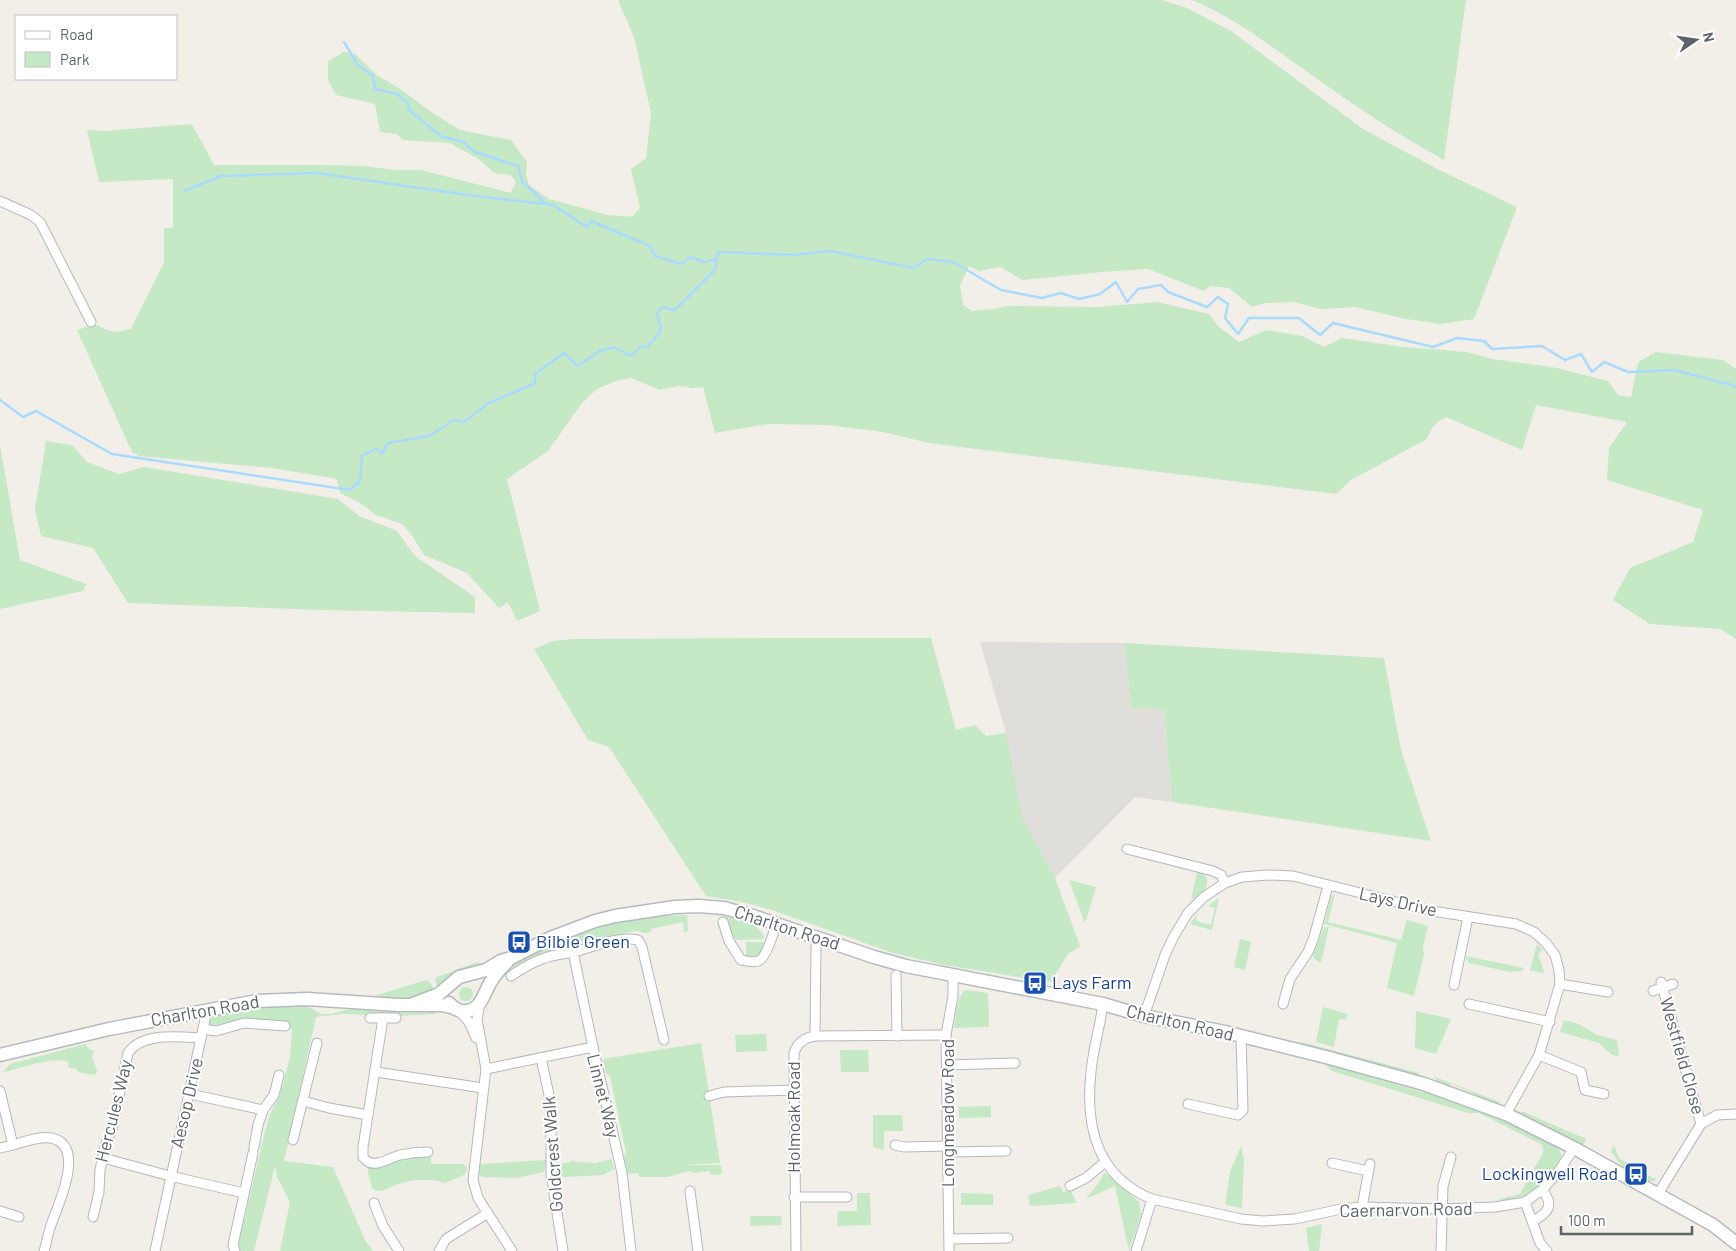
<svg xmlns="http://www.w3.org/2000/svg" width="1736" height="1251" font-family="Barlow,sans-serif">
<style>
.industrial{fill:#e0deda}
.green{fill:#c5e8c5}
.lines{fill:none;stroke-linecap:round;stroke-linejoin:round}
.stream{stroke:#aadaff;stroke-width:2.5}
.street-casing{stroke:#b5b8bc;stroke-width:11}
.secondary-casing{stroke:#b6babf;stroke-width:15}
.street{stroke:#fff;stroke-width:9}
.secondary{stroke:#fff;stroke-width:12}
.labels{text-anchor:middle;stroke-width:4;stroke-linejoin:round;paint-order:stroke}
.street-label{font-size:18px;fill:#5f6368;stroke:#fff}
.transit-label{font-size:18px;fill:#164399;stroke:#fff;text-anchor:start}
</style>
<rect width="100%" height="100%" fill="#f1efe8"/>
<path class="industrial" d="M980,642L1124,643L1131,708L1164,709L1172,802L1135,797L1055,878L1022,816L1004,726Z"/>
<g class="green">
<path d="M618,0H1162L1187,8L1231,31L1363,129L1441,171L1517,207L1474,319L1441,324L1406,319L1355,307L1321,309L1294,302L1265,303L1252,307L1229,288L1210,286L1204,291L1148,269L1102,272L1023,280L1000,267L979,271L969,266L960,286L963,305L972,311L994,309L1007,306L1098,307L1157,302L1209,314L1219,327L1239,342L1266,330L1302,336L1324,347L1342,338L1403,347L1467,352L1493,359L1557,368L1608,381L1618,395L1631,397L1638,362L1656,352L1723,360L1736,369V639L1720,629L1650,624L1613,600L1630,568L1693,542L1703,510L1607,480L1609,448L1627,422L1536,405L1522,450L1446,417C1435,422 1431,428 1427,439L1351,480L1336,494L929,443L883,432L827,425L769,424L715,433L703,387L692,388L678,386L660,390L631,378L615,381L597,389L582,403L548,451L507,479L540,611L517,621L508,602L499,608L467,573L424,555L411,534L402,524L376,515L360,503L340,493L337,479L272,468L139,456L132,452L77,330L92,325H98L106,330L117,332L131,329L164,263V228H173V179L99,182L87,130L105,131L192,124L214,165H322L362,166L396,170H421L511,193L516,182L511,175L494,173L480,160L450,143L403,140L397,134L380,132L375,104L336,95L328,80V61L344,52L355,54L378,76L399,88L431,112L460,130L511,140L527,162L526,175L529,185L549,199L608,215L632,217L640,208L631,169L646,158L651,113L634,37Z"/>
<path d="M1192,0H1466L1444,160C1397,134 1353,105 1309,73C1270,46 1237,19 1192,0Z"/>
<path d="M46,441L72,445L87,462L119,474L144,467L338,499L359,516L397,531L415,556L475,597V613L322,610L128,603L93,548L41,536L35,510Z"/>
<path d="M0,445L20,560L86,584L83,591L0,609Z"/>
<path d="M771,638H931L956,730L975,725L986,736L1006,733L1022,816L1055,878L1080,946L1068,954L1051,982L945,965L893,953L772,910L742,902L706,896L609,747L588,740L534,649L553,641L573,639Z"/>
<path d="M1124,643L1384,658L1401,750L1431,841L1172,802L1164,709L1131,708Z"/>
<path d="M1197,872C1207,873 1210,882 1205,890C1202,894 1195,897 1191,900Z"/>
<path d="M1069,880L1096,887L1085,923Z"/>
<path d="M1335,894L1328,922L1401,940L1407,920L1428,926L1423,947L1424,954L1414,996L1387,988L1397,943L1324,924L1331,897Z"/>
<path d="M1219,898L1212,930L1190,924L1197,915L1196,921L1211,925L1215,908L1208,906Z"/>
<path d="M654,915L656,917L687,915L688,931L684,932L683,922L651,929V932C645,934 642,932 636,931C632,931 628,932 625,933C592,938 530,952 506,975V973C528,951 567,934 597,925C615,920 636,919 654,915Z"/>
<path d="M725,917C740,921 761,922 764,939L736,940L730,932L729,922Z"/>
<path d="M1324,927H1329L1321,963L1314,959L1313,955Z"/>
<path d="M1240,939L1251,942L1245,970L1234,967Z"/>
<path d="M746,942H766L762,953L756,959L746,957Z"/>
<path d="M1537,944L1543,950L1538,954L1545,974L1530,970Z"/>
<path d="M1465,956L1524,968L1523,971L1510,972L1469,963Z"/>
<path d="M477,962L480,963L482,968L439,991L435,980L437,977Z"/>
<path d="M426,980L430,982L436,993L418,1000L370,999L371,997Z"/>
<circle cx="466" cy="994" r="7"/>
<path d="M966,990L988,993L989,1027L954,1028C956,1017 956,995 966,990Z"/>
<path d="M272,1006L309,1007L321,1014H331L354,1008H387L402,1013L436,1012L435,1014L399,1016L343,1014L316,1017L284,1161L333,1167L365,1240L373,1251H280L290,1202L277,1177L275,1166L254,1251H237L265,1131L271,1112L280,1095L290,1057L292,1031L286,1023L244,1019L209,1026C207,1021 208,1018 214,1015Z"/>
<path d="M1323,1007L1348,1014L1346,1020L1339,1019L1334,1047L1316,1042Z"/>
<path d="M1416,1011L1451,1019L1436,1054L1415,1048Z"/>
<path d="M1564,1020L1579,1024L1597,1035L1617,1040L1619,1057L1611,1054L1599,1043L1560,1032Z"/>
<path d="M766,1034L767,1051L736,1052L735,1035Z"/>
<path d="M1301,1042L1419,1073L1417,1076L1300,1046Z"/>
<path d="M701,1043L720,1163L682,1165H721L722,1174L711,1175L710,1171L694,1173L689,1171L668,1177H639V1173L628,1174L624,1156L626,1153L610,1076L606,1073L603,1059Z"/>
<path d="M85,1044L89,1049L94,1051L92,1057L97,1071L95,1075L78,1072L76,1069L68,1067V1061C47,1057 23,1068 3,1072L10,1064Z"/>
<path d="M840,1050H868L869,1072H841Z"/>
<path d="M1325,1064L1422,1092L1425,1090L1483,1109L1555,1143L1562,1155C1555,1170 1539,1190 1523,1196C1516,1199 1507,1200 1499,1202V1199L1520,1194L1543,1153V1148L1541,1144L1479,1113H1468L1332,1071Z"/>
<path d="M1435,1077L1500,1102V1104C1492,1104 1477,1099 1473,1093L1451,1084L1448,1087L1437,1084Z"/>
<path d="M991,1106V1117L959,1118V1107Z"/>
<path d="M1522,1111L1586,1139L1584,1144L1580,1145L1526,1117L1521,1113Z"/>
<path d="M873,1115H902L903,1131H884V1150L873,1147Z"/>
<path d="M1614,1145L1619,1158L1651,1177L1655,1178L1656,1181H1648L1621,1165L1611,1152Z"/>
<path d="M1241,1146L1244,1160L1242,1208L1225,1205L1230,1171Z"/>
<path d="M419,1157L431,1158V1164H464V1166H467L466,1174L445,1183C430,1178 413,1179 398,1184C392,1186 385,1191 379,1191C375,1191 375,1190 372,1188L367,1167L375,1168L400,1159Z"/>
<path d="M612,1159L614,1169L603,1175L566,1177H563L556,1170V1163H569L570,1161L595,1163Z"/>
<path d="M546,1160L544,1172L516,1178L482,1177L479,1174L480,1164Z"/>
<path d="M1104,1173L1110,1176L1139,1202L1141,1214L1129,1251L1115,1186L1086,1199L1100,1181Z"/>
<path d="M1060,1186L1063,1192L1070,1191L1073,1195L1076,1203L1030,1206L1028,1195Z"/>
<path d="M857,1193H870L871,1225L837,1226L838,1211H857Z"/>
<path d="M961,1193L993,1194V1205H961Z"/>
<path d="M750,1216H781L782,1225L750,1226Z"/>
<path d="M1322,1224L1319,1251H1309L1306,1228Z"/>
</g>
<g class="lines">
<g class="stream">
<path d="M344,42L357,64L373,76L375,89L397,94L408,103L409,110L442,137L462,141L475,152L518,166L522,181L545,203"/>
<path d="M184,191L221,176L316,173L475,196L553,205L587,227L591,221L650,246L655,256L681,264L691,257L704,262L717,259"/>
<path d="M0,400L23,417L36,411L112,454L350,490L360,481L362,456L376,449L382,453L388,443L429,436L454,420L464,422L487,404L535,383V374L564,353L578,366L600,351L614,347L631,356L640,347H647L661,331L657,313L662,307L675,310L715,270L718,252L792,255L831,251L913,268L928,259L953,262L1001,290L1042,298L1061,293L1079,299L1100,294L1116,282L1127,302L1138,289L1161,285L1168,292L1207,307L1218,297L1228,304L1225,318L1238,334L1249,318H1299L1320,335L1333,323L1433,347L1457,338L1484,341L1492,349L1542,346L1565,360L1581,354L1592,372L1604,362L1628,372L1674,370L1732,385L1736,388"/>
</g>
<g class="street-casing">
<g id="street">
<path d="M0,201L31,215L40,222L91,322"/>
<path d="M1127,849L1213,871L1221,875L1225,883"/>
<path d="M723,922L729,941L741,960C746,961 753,963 758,961C766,959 774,932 776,924"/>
<path d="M573,952L593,1047"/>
<path d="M896,975L897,1036"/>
<path d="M511,976C521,969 531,963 542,959C552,955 563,954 573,952C591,948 619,935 638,940L642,947L664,1040"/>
<path d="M1661,982L1701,1124"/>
<path d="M1560,984L1608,992"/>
<path d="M1454,985L1468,917"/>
<path d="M1653,991L1673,984"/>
<path d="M480,1004L477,1019L486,1069L473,1180L478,1198L512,1251"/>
<path d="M1103,1004C1100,1027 1093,1049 1091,1072C1085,1126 1097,1177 1152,1199L1241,1219L1263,1221L1295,1219L1341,1209L1362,1207L1441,1209L1495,1207L1525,1202L1542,1190L1559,1171L1574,1148"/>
<path d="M1283,1004L1290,979L1308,952L1314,937L1328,886"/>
<path d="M1469,1004L1550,1022"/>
<path d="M458,1010L469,1022L476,1038"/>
<path d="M1144,1016L1165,955L1174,936L1188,913L1204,897L1225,883L1242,877L1268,875L1293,876L1432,911L1516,924L1534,932L1546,943L1555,955L1559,970L1560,984L1539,1055L1506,1114"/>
<path d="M370,1018H396"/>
<path d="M383,1018L363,1147V1157C373,1171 388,1158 400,1155C409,1153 419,1152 428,1152"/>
<path d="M203,1029L216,1031L244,1023L285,1026"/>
<path d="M815,1036L816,947"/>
<path d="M1539,1055L1581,1072L1585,1090L1604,1094"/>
<path d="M541,1058L551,1104V1174L563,1251"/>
<path d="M947,1065L1015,1063"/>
<path d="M486,1069L593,1047L622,1173L631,1251"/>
<path d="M376,1072L483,1088"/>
<path d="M0,1091L13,1145C24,1142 39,1136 51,1138C87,1145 58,1205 51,1225C48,1233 47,1242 44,1251"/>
<path d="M190,1094L263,1110"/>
<path d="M709,1096L724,1092L794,1090"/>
<path d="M303,1101L329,1108L368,1115"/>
<path d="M1188,1104L1238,1115L1243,1110L1241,1036"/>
<path d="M293,1140L317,1043"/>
<path d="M895,1145L904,1147L948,1146"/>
<path d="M254,1147L258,1125L263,1110L274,1095L279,1075"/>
<path d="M0,1148L13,1145"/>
<path d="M948,1152L1006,1151"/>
<path d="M103,1158L170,1176L244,1193"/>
<path d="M1332,1163L1368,1171"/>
<path d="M1070,1186L1086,1178L1105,1162"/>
<path d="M690,1191L698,1251"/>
<path d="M1658,1194L1701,1124L1717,1115L1736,1114"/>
<path d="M794,1197H847"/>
<path d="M1525,1202L1540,1243L1547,1251"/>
<path d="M374,1203L383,1226L399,1251"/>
<path d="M1362,1207L1370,1164"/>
<path d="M0,1211L19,1217"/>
<path d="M93,1217L99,1192L100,1170L106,1143L112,1129L128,1053C142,1032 179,1037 201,1038"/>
<path d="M1532,1221C1548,1214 1555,1205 1542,1190"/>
<path d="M949,1239L1008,1238"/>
<path d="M155,1251L207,1010"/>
<path d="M235,1251L233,1245L253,1153"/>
<path d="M439,1251L446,1239L488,1213"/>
<path d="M796,1251L794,1053C798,1042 804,1038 815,1036L946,1035"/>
<path d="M949,1251L946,1035L953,996V976"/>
<path d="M1136,1251L1152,1199"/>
<path d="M1441,1251L1443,1186L1451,1157"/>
</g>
</g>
<g class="secondary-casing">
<g id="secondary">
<path d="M449,1003C454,1008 458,1012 466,1011C482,1010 484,991 492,980C496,973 502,967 507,962"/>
<path d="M413,1004L439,994L459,977L486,970L501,961L511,958L550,938L595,921L615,916L675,907L699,906L724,908L750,915L874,957L906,966L1103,1004L1144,1016L1225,1032L1326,1057L1424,1084L1506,1114L1574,1148L1713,1225L1736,1243"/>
<path d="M0,1055L109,1029L257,1001L307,999L398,1005H441L455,1008"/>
</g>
</g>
<use href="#street" class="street"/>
<use href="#secondary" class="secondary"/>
</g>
<defs>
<g id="bus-square" transform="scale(1.25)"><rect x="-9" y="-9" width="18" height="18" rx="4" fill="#1a4fb4" stroke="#fff"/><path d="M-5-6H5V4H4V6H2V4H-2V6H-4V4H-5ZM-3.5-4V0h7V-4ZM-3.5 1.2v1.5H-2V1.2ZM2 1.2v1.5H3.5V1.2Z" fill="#fff"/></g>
</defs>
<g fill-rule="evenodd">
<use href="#bus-square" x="519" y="942"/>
<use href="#bus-square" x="1035" y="983"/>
<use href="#bus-square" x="1636" y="1174"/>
</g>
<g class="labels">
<g class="street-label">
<text transform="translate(1398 902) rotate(13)" y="6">Lays Drive</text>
<text transform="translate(787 928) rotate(18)" y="6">Charlton Road</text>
<text transform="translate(205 1011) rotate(-10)" y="6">Charlton Road</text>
<text transform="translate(1180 1023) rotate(13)" y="6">Charlton Road</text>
<text transform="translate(1682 1056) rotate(74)" y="6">Westfield Close</text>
<text transform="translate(603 1096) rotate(76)" y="6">Linnet Way</text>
<text transform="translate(187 1103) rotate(-77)" y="6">Aesop Drive</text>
<text transform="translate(114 1111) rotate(-76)" y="6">Hercules Way</text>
<text transform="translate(948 1113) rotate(-90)" y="6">Longmeadow Road</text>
<text transform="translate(794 1117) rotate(-90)" y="6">Holmoak Road</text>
<text transform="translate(553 1154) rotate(-94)" y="6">Goldcrest Walk</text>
<text transform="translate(1406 1210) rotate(-1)" y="6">Caernarvon Road</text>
</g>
<g class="transit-label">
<text x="536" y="948">Bilbie Green</text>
<text x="1052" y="989">Lays Farm</text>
<text x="1618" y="1180" text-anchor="end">Lockingwell Road</text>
</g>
</g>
<rect x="15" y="15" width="162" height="65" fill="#ffffff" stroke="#bfc1c3"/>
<rect x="25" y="31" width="25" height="8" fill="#ffffff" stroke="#bfc1c3"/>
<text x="60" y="40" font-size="15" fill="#5f6368">Road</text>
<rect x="25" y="52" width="25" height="15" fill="#c5e8c5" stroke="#bfc1c3"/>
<text x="60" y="65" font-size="15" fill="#5f6368">Park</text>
<g transform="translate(1696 40) rotate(77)" stroke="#ffffff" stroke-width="4" paint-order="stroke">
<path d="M0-4L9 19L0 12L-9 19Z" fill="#5f6368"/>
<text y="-8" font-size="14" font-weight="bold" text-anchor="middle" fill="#5f6368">N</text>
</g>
<path d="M1561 1226v8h131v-8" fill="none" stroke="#5f6368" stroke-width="2.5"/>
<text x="1568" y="1226" font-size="15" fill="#5f6368" stroke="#ffffff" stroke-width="4" paint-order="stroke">100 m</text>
</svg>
